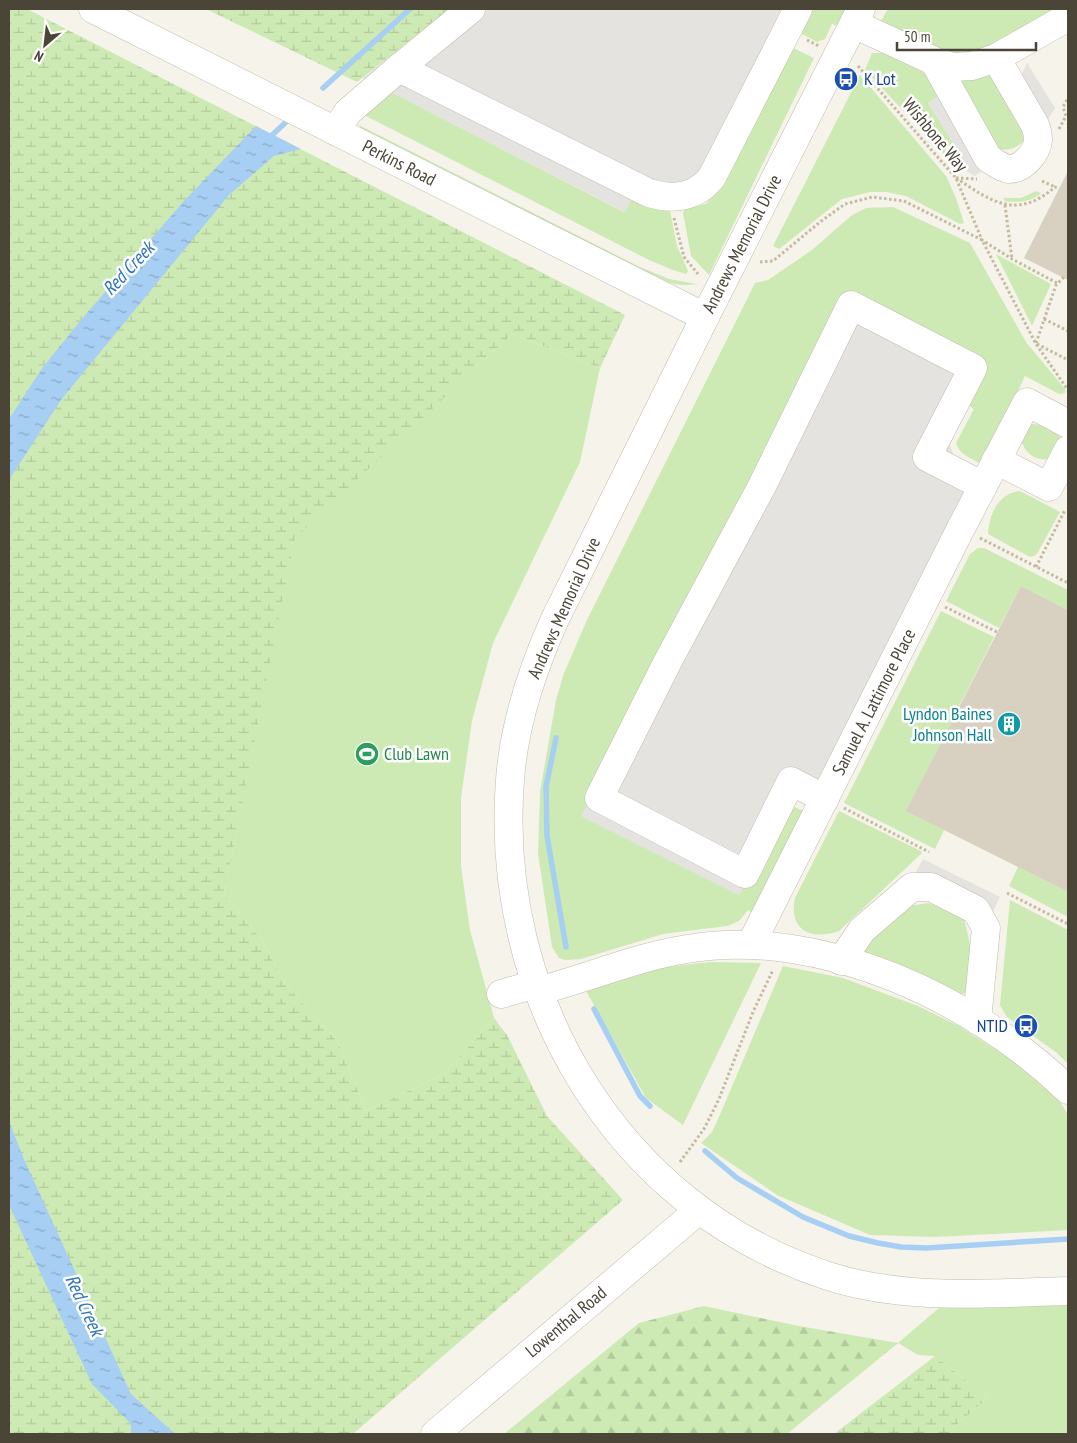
<svg xmlns="http://www.w3.org/2000/svg" width="1077" height="1443" font-family="'PT Sans Narrow',sans-serif">
<style>
.green{fill:#cdeab4}
.forest{fill:url(#forest-firs)}
.wetland{fill:url(#wetland-marsh)}
.parking{fill:#e5e3df}
.water{fill:url(#water-ripples)}
.lines{fill:none;stroke-linecap:round;stroke-linejoin:round}
.stream{stroke:#a7cef3;stroke-width:5.5}
.building{fill:#d8d0c0}
.minor-casing{stroke:#c2bcad;stroke-width:29}
.path{stroke:#c4ba9e;stroke-width:3;stroke-dasharray:2.5 2.5;stroke-linecap:butt}
.minor{stroke:#fff;stroke-width:28}
.labels{text-anchor:middle;stroke-width:5;stroke-linejoin:round;paint-order:stroke}
.transit-label{font-size:18px;fill:#164399;stroke:#fff;text-anchor:start}
.street-label{font-size:18px;fill:#4b4538;stroke:#fff}
.culture-label{font-size:18px;fill:#0d838f;stroke:#fff;text-anchor:end}
.leisure-label{font-size:18px;fill:#27864d;stroke:#fff;text-anchor:start}
.water-label{font-size:19px;font-style:italic;fill:#2d74bb;stroke:#fff}
</style>
<defs>
<pattern id="forest-firs" width="22" height="20" patternUnits="userSpaceOnUse" patternTransform="scale(1.25)"><rect width="22" height="20" fill="#cdeab4"/><path d="M5 1l3.5 6h-7zM16 11l3.5 6h-7z" fill="#b2ca9c"/></pattern>
<pattern id="wetland-marsh" width="20" height="14" patternUnits="userSpaceOnUse" patternTransform="scale(1.25)"><rect width="20" height="14" fill="#cdeab4"/><path d="M1 5h8M5 5V1M11 12h8M15 12V8" fill="none" stroke="#b2ca9c"/></pattern>
<pattern id="water-ripples" width="26" height="14" patternUnits="userSpaceOnUse" patternTransform="scale(1.25)"><rect width="26" height="14" fill="#a7cef3"/><path d="M2 4q2-2 4 0t4 0M15 11q2-2 4 0t4 0" fill="none" stroke="#8aa9c6"/></pattern>
</defs>
<rect width="100%" height="100%" fill="#f6f3eb"/>
<g class="green">
<path d="M813,9H848L839,27L832,24L825,39L817,42L802,34V31Z"/>
<path d="M888,9H1062C1039,22 987,58 962,57C944,56 899,30 881,21Z"/>
<path d="M791,47L814,58L709,275L691,256L683,213L685,207L706,204L727,176Z"/>
<path d="M872,53H883L927,74L940,95L928,103L964,160L955,166L865,70Z"/>
<path d="M994,69L1021,113L1026,139C1017,148 1010,151 998,149L957,74Z"/>
<path d="M860,75L946,176L956,198L964,223L960,224L906,196L886,192H870L842,199L779,249L773,246Z"/>
<path d="M391,92L624,212L633,196L668,209L670,211L677,246L688,271L686,274L673,270L649,260L362,114Z"/>
<path d="M359,125L638,266L669,279L697,284C685,286 675,285 664,281L362,130Z"/>
<path d="M1036,191L1041,193C1032,202 1017,203 1005,201L1003,198H1021Z"/>
<path d="M893,207L970,243L1026,342L1065,389V393L1059,394L1025,376L986,458L980,463C970,458 959,454 956,443L974,409L968,405L983,367L790,805L806,812L754,914L748,910L739,921L727,926L663,934L581,959L565,960L559,958L552,947L538,853L540,792L556,700L564,673L587,620L755,283L768,280L812,250L852,215L866,208Z"/>
<path d="M996,254L1051,284L1032,326Z"/>
<path d="M512,334L600,368L580,462L493,643L472,721L461,798V866L470,930L494,1018L445,1073L366,1111L338,1042L286,985L262,940L224,895L294,538Z"/>
<path d="M1032,424C1048,425 1058,429 1064,445L1057,458C1038,462 1028,458 1020,439L1023,431Z"/>
<path d="M1020,491L1060,512L1037,554L1034,556L1030,557L988,534C989,515 998,493 1020,491Z"/>
<path d="M978,548H984L1068,590V610L1021,586L999,628L946,601L970,554Z"/>
<path d="M941,611L994,637L907,810L944,830L935,849L844,803Z"/>
<path d="M839,811L921,851L922,853L839,931C811,941 788,930 795,898Z"/>
<path d="M1018,867L1068,892V917L1009,886Z"/>
<path d="M1010,900L1068,930V1064L1057,1053L1007,1017L1000,1005Z"/>
<path d="M929,903L964,919C970,943 979,972 964,994H954L871,960L863,952L867,939L909,906Z"/>
<path d="M710,962L761,963L683,1125L646,1098L586,991L665,967Z"/>
<path d="M783,966L843,978L918,1006L959,1026L1013,1061L1059,1100L1068,1115V1230L935,1237L870,1235L777,1195L701,1143L712,1132L719,1117Z"/>
<path d="M1068,1305V1434H952L954,1427L988,1398L935,1356L918,1355L898,1343L939,1308Z"/>
</g>
<path class="forest" d="M704,1306L799,1326L898,1343L787,1434H504L639,1323Z"/>
<g class="wetland">
<path d="M9,9H27L625,315L600,368L512,334L295,538L224,895L262,940L286,985L338,1042L366,1111L445,1073L494,1018L507,1035L547,1116L623,1200L353,1434H9Z"/>
<path d="M206,9H450L357,82Z"/>
<path d="M935,1356L988,1398L954,1427L952,1434H834Z"/>
</g>
<g class="parking">
<path d="M450,9H788L702,177L633,196L625,212L363,78Z"/>
<path d="M1027,63L1055,108L1047,121L1021,77Z"/>
<path d="M940,95L984,169L975,176L966,171L968,168L928,103Z"/>
<path d="M848,291L976,355L950,445L954,456L980,471L806,806L798,800H795L739,895L581,816Z"/>
<path d="M923,859L1000,897L993,911L916,872Z"/>
</g>
<g class="water">
<path d="M256,126L301,149L274,156L229,195L61,400L9,480V419L43,367L86,314L184,201Z"/>
<path d="M9,1121L23,1157L131,1394L175,1434H131V1424L92,1384L9,1205Z"/>
</g>
<g class="lines">
<g class="stream">
<path d="M323,88L410,9"/>
<path d="M268,139L286,122"/>
<path d="M556,738L546,787L547,836L566,947"/>
<path d="M594,1009L640,1096L650,1106"/>
<path d="M705,1151L737,1178L803,1217L849,1236L878,1243L901,1247L927,1248L1068,1239"/>
</g>
</g>
<g class="building">
<path d="M1068,171V280L1024,258Z"/>
<path d="M1021,586L1068,610V892L906,811Z"/>
</g>
<g class="lines">
<g class="minor-casing">
<g id="minor">
<path d="M93,9L705,317"/>
<path d="M861,9L705,317L555,619C532,670 514,724 510,780C493,997 618,1208 828,1276C905,1301 989,1293 1068,1291"/>
<path d="M854,24L934,61L953,67L972,66L996,58L1068,17"/>
<path d="M934,61L988,158C994,162 1001,168 1009,169C1023,169 1037,153 1038,140C1038,135 1037,130 1035,125L996,58"/>
<path d="M399,68L471,9"/>
<path d="M335,131L348,112L399,68L649,193C672,200 696,198 712,177L798,9"/>
<path d="M996,460L1049,487L1068,450"/>
<path d="M825,799L791,781L745,874L599,798L668,661L762,486L851,305L973,368L927,457L983,486"/>
<path d="M751,944L960,530L1027,402L1068,424"/>
<path d="M841,961L862,930L912,887H931L976,910L986,928L977,1020"/>
<path d="M538,991C588,978 636,957 687,949C821,926 974,999 1068,1090"/>
<path d="M501,994L536,984"/>
<path d="M435,1434L699,1210"/>
</g>
</g>
<g class="path">
<path d="M807,40L819,46"/>
<path d="M858,66L956,178L982,240L1012,259L1057,283"/>
<path d="M1059,129L1066,116L1063,107L1068,98"/>
<path d="M956,178L977,179"/>
<path d="M956,178C992,202 1017,220 1055,187L1059,189"/>
<path d="M1042,181L1055,187"/>
<path d="M1005,205L1012,259"/>
<path d="M674,218L684,257L698,274"/>
<path d="M760,262L773,261L820,222L845,204L872,197L904,201L982,240L1036,344L1068,390"/>
<path d="M1044,319L1068,331"/>
<path d="M1036,343L1056,285L1064,277"/>
<path d="M1037,344L1068,360"/>
<path d="M980,538L1068,583"/>
<path d="M1036,567L1065,510"/>
<path d="M945,607L997,632"/>
<path d="M844,808L929,852"/>
<path d="M1007,893L1068,924"/>
<path d="M680,1162L704,1129L719,1099L753,1012L773,970"/>
</g>
<use href="#minor" class="minor"/>
</g>
<defs>
<g id="bus-disc" transform="scale(1.25)"><circle r="9.5" fill="#1a4fb4" stroke="#fff"/><path d="M-5-6H5V4H4V6H2V4H-2V6H-4V4H-5ZM-3.5-4V0h7V-4ZM-3.5 1.2v1.5H-2V1.2ZM2 1.2v1.5H3.5V1.2Z" fill="#fff"/></g>
<g id="building-disc" transform="scale(1.25)"><circle r="9.5" fill="#0f9aa8" stroke="#fff"/><path d="M-4-6H4V6H1V3H-1V6H-4ZM-2.5-4.3h1.7v1.8h-1.7ZM.8-4.3h1.7v1.8H.8ZM-2.5-1h1.7V.8h-1.7ZM.8-1h1.7V.8H.8Z" fill="#fff"/></g>
<g id="stadium-disc" transform="scale(1.25)"><circle r="9.5" fill="#2e9e5b" stroke="#fff"/><path d="M0-5a6.5 5 0 1 0 0 10a6.5 5 0 1 0 0-10ZM-3.5-1.8h7v3.6h-7Z" fill="#fff"/></g>
</defs>
<g fill-rule="evenodd">
<use href="#bus-disc" x="846" y="79"/>
<use href="#building-disc" x="1009" y="724"/>
<use href="#stadium-disc" x="367" y="754"/>
<use href="#bus-disc" x="1026" y="1026"/>
</g>
<g class="labels">
<g class="transit-label">
<text x="864" y="85">K Lot</text>
<text x="1008" y="1032" text-anchor="end">NTID</text>
</g>
<g class="street-label">
<text transform="translate(935 135) rotate(50)" y="6">Wishbone Way</text>
<text transform="translate(399 163) rotate(27)" y="6">Perkins Road</text>
<text transform="translate(742 244) rotate(-63)" y="6">Andrews Memorial Drive</text>
<text transform="translate(564 608) rotate(-66)" y="6">Andrews Memorial Drive</text>
<text transform="translate(874 702) rotate(-63)" y="6">Samuel A. Lattimore Place</text>
<text transform="translate(566 1322) rotate(-40)" y="6">Lowenthal Road</text>
</g>
<g class="culture-label">
<text x="992" y="720">Lyndon Baines<tspan x="992" dy="21">Johnson Hall</tspan></text>
</g>
<g class="leisure-label">
<text x="384" y="760">Club Lawn</text>
</g>
<g class="water-label">
<text transform="translate(128 268) rotate(-47)" y="7">Red Creek</text>
<text transform="translate(85 1305) rotate(65)" y="7">Red Creek</text>
</g>
</g>
<rect width="1077" height="1443" fill="none" stroke="#4b4538" stroke-width="20"/>
<g transform="translate(45 45) rotate(208)" stroke="#ffffff" stroke-width="4" paint-order="stroke">
<path d="M0-4L9 19L0 12L-9 19Z" fill="#4b4538"/>
<text y="-8" font-size="14" font-weight="bold" text-anchor="middle" fill="#4b4538">N</text>
</g>
<path d="M897 42v8h139v-8" fill="none" stroke="#4b4538" stroke-width="2.5"/>
<text x="904" y="42" font-size="15" fill="#4b4538" stroke="#ffffff" stroke-width="4" paint-order="stroke">50 m</text>
</svg>
